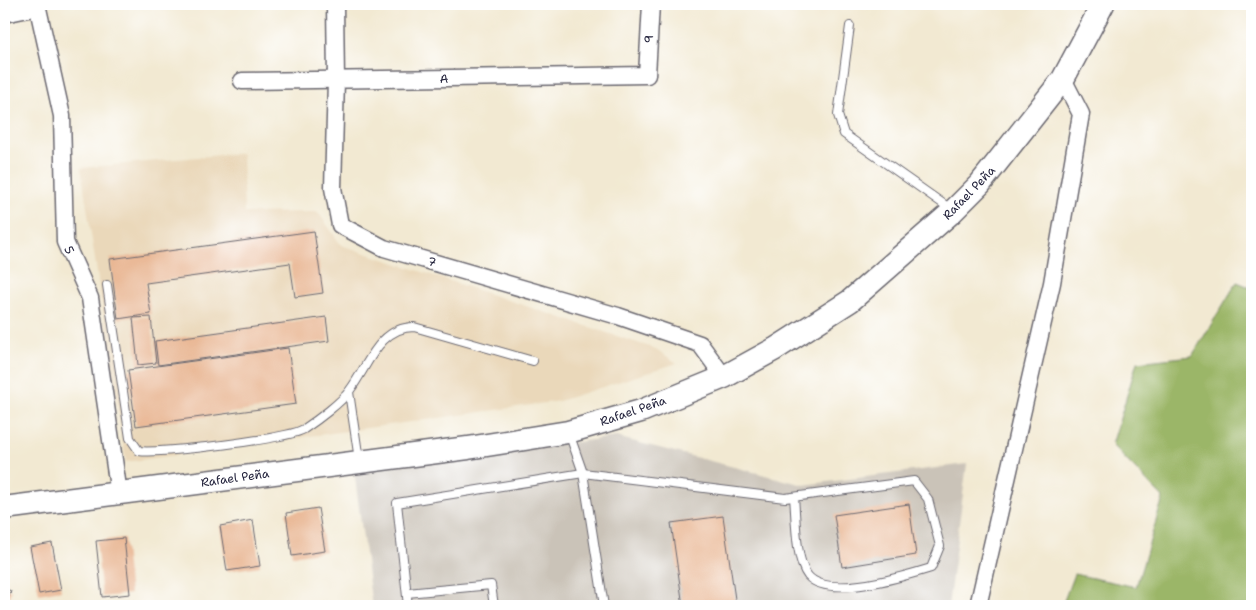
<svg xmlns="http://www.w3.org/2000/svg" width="1256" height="610" font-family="'Shantell Sans',sans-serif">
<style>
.built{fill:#ead8ba}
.industrial{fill:#cac3b8}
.forest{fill:#9bb667;stroke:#5e6c51}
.building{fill:#e9b794}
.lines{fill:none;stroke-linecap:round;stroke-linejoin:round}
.lane-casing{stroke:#6b6870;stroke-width:10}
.street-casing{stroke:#6b6870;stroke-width:19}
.secondary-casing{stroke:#6b6870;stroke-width:25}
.lane{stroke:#fff;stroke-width:8}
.street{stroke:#fff;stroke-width:16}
.secondary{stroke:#fff;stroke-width:22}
.labels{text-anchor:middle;stroke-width:5;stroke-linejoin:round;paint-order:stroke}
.street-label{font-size:12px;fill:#22223b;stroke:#fff}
</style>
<rect width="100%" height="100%" fill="#fff"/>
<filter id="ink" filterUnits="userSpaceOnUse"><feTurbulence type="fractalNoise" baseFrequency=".02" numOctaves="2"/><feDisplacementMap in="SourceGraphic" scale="10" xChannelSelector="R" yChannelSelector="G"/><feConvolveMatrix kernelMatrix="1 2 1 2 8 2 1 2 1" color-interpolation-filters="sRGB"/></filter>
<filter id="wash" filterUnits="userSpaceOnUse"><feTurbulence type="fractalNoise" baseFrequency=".0096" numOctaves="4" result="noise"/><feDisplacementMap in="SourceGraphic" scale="20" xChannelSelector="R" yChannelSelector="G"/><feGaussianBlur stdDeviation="1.12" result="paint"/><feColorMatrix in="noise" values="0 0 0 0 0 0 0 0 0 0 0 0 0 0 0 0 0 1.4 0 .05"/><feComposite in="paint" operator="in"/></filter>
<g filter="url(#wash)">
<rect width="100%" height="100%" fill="#f2e9d2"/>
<path class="built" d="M242,153L244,213L318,212L341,245L656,349L677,363L559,401L126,462L81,168Z"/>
<path class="industrial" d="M616,437L804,485L967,464L948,606H372L354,470Z"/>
<path class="forest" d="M1237,282L1252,288V606H1062L1074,574L1136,587L1163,498L1112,445L1137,362L1192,356Z"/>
<g id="blocks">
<g class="building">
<path d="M314,231L323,293L295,297L290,263L146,283L151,314L118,319L110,259Z"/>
<path d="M151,317L156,363L138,365L133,318Z"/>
<path d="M326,317L329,341L158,365L155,341Z"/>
<path d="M288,348L296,404L136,426L128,370Z"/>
<path d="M909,504L916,555L842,567L834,515Z"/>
<path d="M318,508L325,551L292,556L286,513Z"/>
<path d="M723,516L736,606H683L671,523Z"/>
<path d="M253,520L260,566L227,571L220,526Z"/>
<path d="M124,538L130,594L102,597L96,541Z"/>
<path d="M52,543L61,590L39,594L30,547Z"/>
<path d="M4,588L11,591L5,606H4Z"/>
</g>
</g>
</g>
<g filter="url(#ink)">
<use href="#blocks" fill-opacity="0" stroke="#6b6870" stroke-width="1"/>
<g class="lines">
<g class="lane-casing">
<g id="lane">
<path d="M850,26L838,115L844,134L952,210"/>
<path d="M107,285L130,438L139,451C158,454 288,439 304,429C316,421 342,402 350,390C368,366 379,327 414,327L533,361"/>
<path d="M349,392L359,460"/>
<path d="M569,433L583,473L604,606"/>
<path d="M407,593L491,585L494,606"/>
<path d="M408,606L397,503L583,473L785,498L914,481L928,499L940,546L931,568C905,576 829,600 808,576C795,560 796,517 794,497"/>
</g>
</g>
<g class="street-casing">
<g id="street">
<path d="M37,4L62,116L65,242L90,298L119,494"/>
<path d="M335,4L336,81L333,188L340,225L384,248L618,316L700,344L724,377"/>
<path d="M4,14L38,7"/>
<path d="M242,81L647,75L651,4"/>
<path d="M978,606L1052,283L1081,114L1063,79"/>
</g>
</g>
<g class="secondary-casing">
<path id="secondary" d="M4,508L468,448L568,432L641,411L724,377L775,349L850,301L953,211L980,184L1063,79L1103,4"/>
</g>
<use href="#lane" class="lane"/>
<use href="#street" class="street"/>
<use href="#secondary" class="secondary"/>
</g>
</g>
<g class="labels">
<g class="street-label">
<text transform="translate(649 39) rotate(-87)" y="4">9</text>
<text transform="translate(444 79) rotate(-1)" y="4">A</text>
<text transform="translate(969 193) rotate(-46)" y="4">Rafael Peña</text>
<text transform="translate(69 250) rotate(67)" y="4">5</text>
<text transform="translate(432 262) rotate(16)" y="4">7</text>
<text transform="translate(633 411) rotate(-19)" y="4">Rafael Peña</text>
<text transform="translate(235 478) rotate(-8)" y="4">Rafael Peña</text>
</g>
</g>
<rect width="1256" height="610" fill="none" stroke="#fff" stroke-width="20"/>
</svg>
